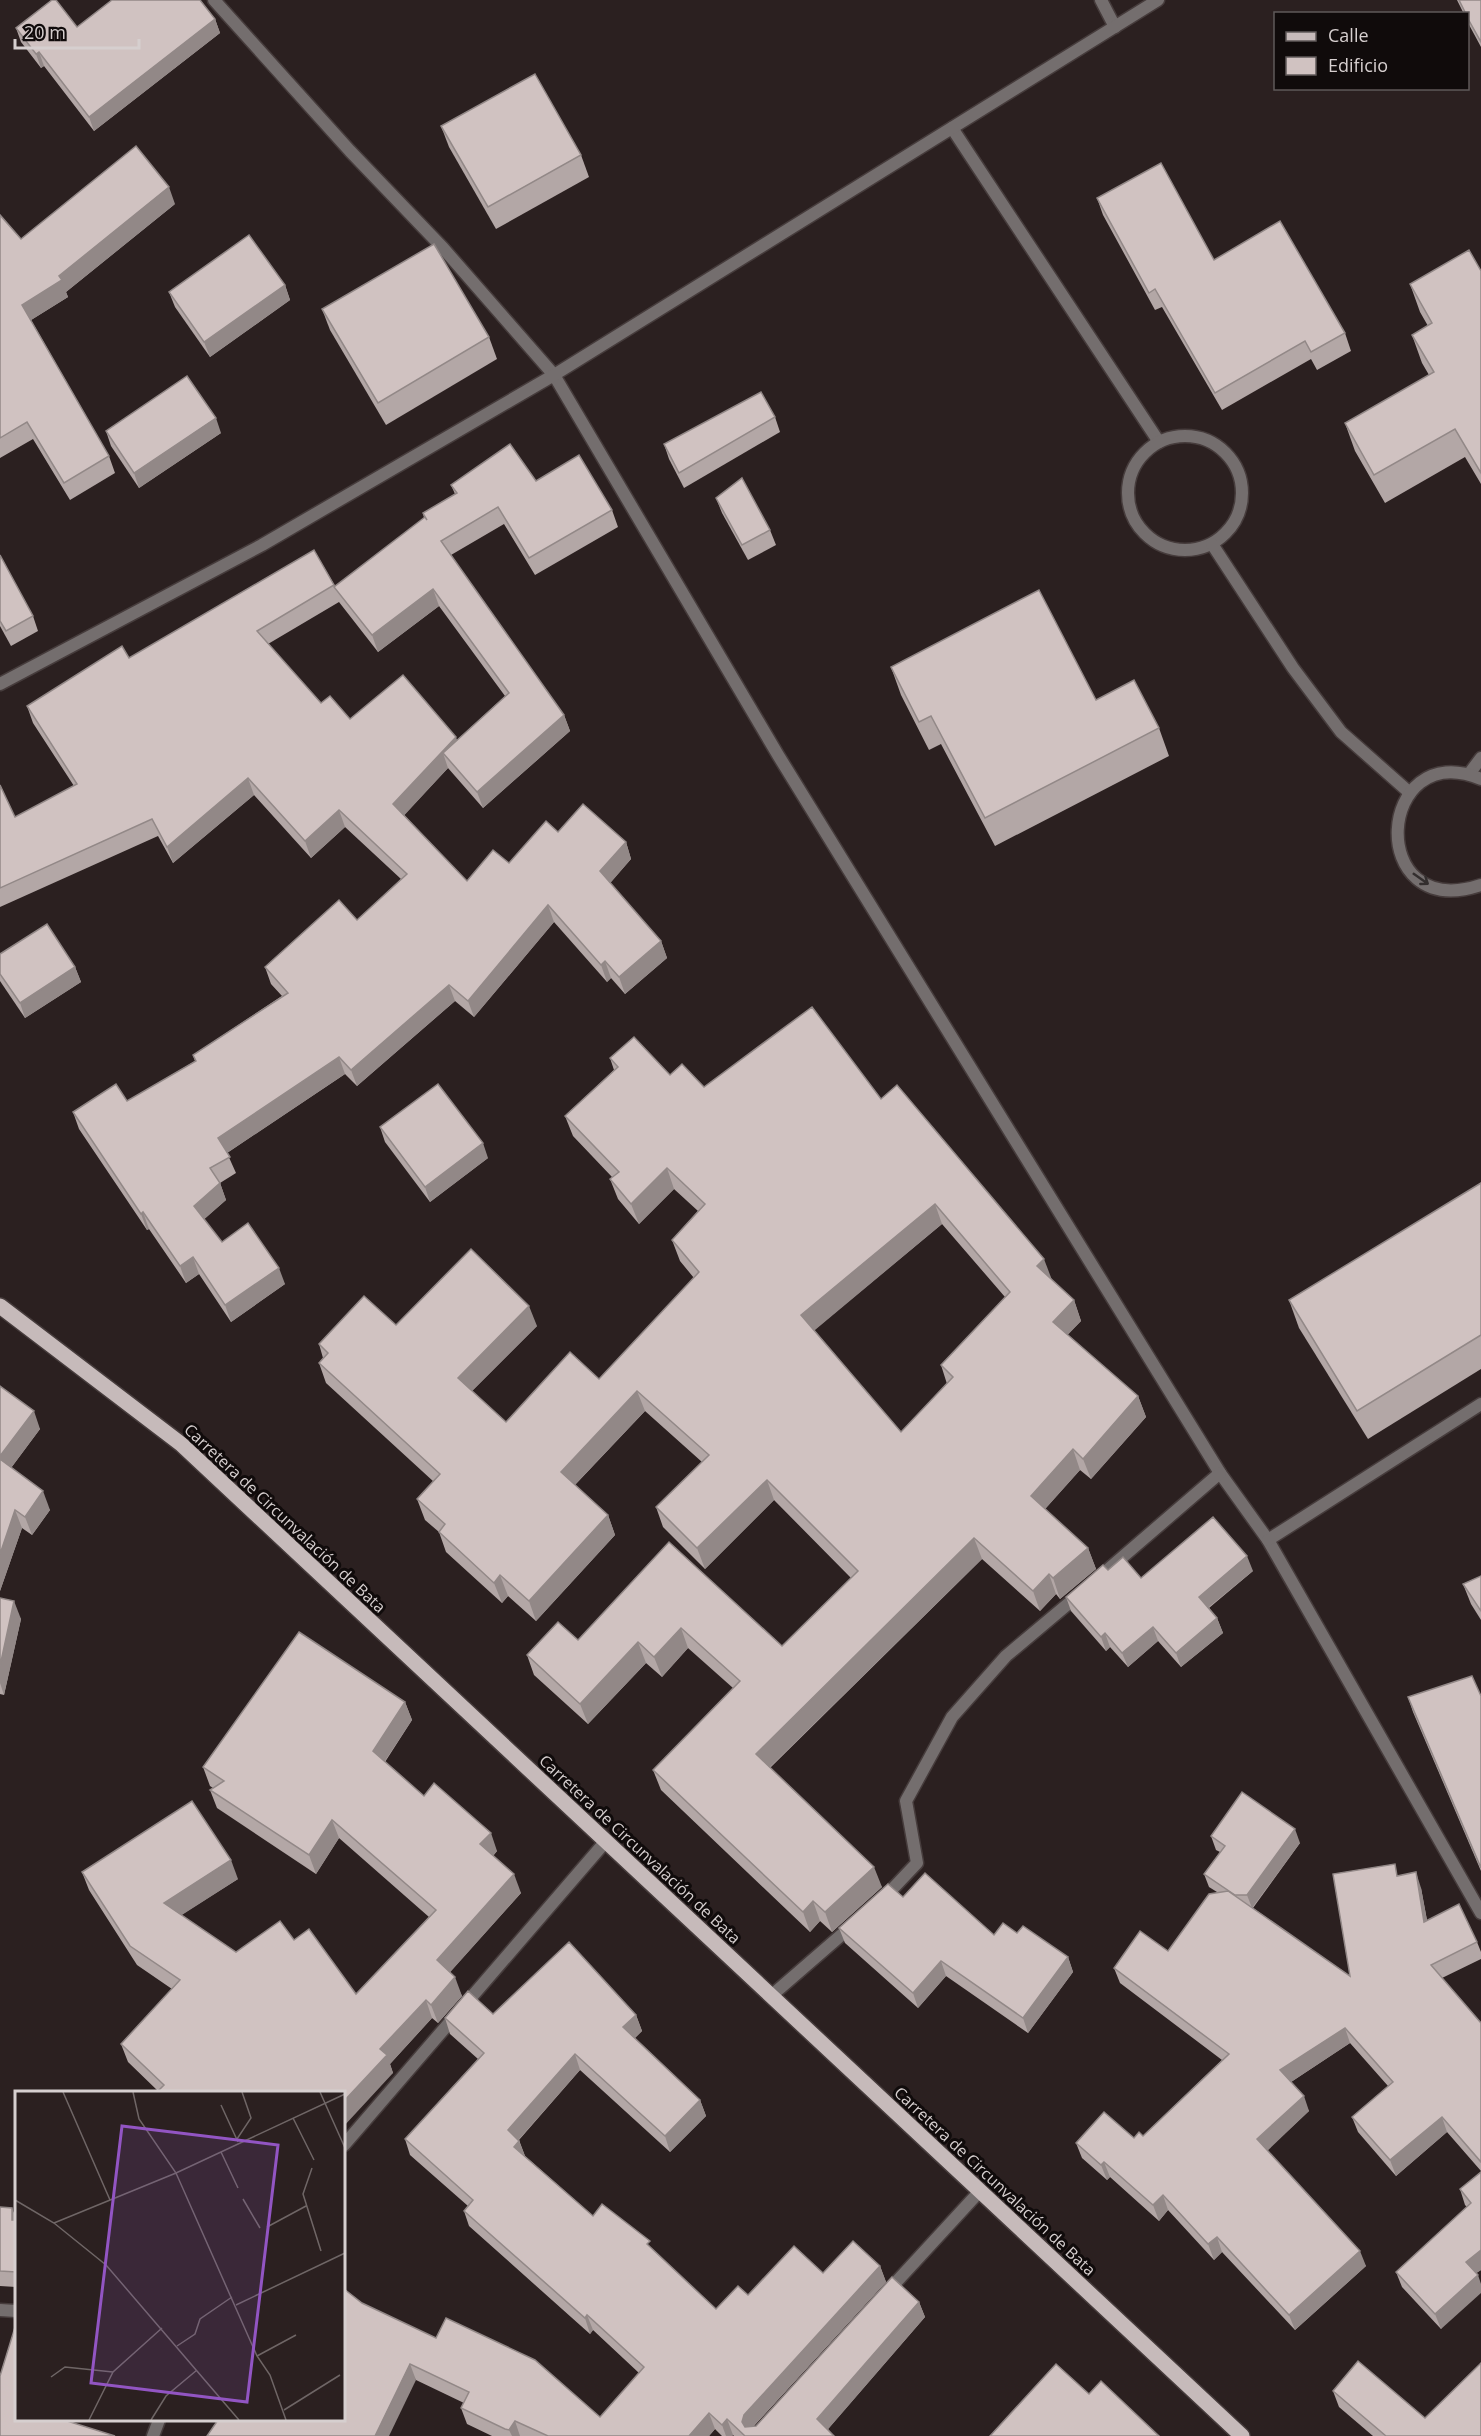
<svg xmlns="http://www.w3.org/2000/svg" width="1481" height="2436" font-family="'Open Sans',sans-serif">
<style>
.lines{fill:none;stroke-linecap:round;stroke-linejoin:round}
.minor-casing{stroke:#463c3c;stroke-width:15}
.primary-casing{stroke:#463c3c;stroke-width:18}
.minor{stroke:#746e6e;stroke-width:12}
.primary{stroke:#c6baba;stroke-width:15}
.wall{fill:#b3a7a6;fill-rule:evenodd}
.shaded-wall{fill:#928887}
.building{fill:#d0c2c1;stroke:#928887;stroke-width:1.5;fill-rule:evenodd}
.oneway{stroke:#332e2e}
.labels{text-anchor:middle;stroke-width:6;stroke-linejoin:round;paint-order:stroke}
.street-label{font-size:16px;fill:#d6cfcf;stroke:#100b0b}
.inset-road{fill:none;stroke:#6f6666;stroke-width:1.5}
.view{fill:#9255c3;fill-opacity:0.15;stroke:#9255c3;stroke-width:3}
.inset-edge{fill:none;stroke:#d6cfcf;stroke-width:3}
</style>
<rect width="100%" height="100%" fill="#2b2020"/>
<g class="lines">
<g class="minor-casing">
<g id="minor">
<path d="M214,0L350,151L443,248L554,375L778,755L1220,1473L1268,1540L1481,1913"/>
<path d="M1101,0L1115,27"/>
<path d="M952,128L1159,442"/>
<circle cx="1185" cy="493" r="57"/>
<path d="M1212,544L1293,668L1341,732L1410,793"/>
<path d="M0,684L262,545L554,375L1158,0"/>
<path d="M1469,774L1481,758"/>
<path d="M1481,779C1376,735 1364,924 1481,885"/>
<path d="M1268,1540L1481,1404"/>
<path d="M1097,1579L1220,1473"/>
<path d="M883,1899L917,1863L906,1801L952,1717L1006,1656L1081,1593"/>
<path d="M771,1996L854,1924"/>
<path d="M344,2145L606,1841"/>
<path d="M887,2292L980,2191"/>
<path d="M0,2310L16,2311"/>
<path d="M153,2436L159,2420"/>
</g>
</g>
<g class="primary-casing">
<path id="primary" d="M0,1306L181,1444L1242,2436"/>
</g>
<use href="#minor" class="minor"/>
<use href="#primary" class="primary"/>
</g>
<g class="wall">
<path d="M1457,0H1481V47L1467,21V14H1464Z"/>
<path d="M215,19L220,33L94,131L44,66L41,68L21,42L16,28L77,27Z"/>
<path d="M441,126L581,155L589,177L496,229L449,147Z"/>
<path d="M1097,198L1214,260L1345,333L1351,351L1317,370L1311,359L1222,410L1162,307L1155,310L1103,215Z"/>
<path d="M175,204L66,292L68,297L31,320L109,456L115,473L70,500L33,439L0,458V215L21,239Z"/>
<path d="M1481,271V484L1465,457L1385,503L1355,451L1345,423L1429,375L1422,363L1412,335L1428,326L1420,312L1410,284Z"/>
<path d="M285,285L290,300L210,357L175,307L169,292Z"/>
<path d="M322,309L489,337L497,359L386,425L330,330Z"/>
<path d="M775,417L780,432L684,488L669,459L664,444Z"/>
<path d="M106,431L221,433L139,488L111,446Z"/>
<path d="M536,481L612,510L618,527L535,575L504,524L451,555L564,715L570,731L483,808L448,768L404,815L467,881L509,863L558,832L626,842L631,859L610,883L661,941L667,958L625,994L611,978L607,982L554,922L474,1017L455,1001L357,1086L345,1074L227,1153L236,1173L220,1183L226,1200L204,1219L222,1242L285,1284L231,1322L199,1274L186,1283L149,1229L147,1230L79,1129L73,1112L127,1101L195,1061L193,1055L282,996L271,984L265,967L357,920L401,879L345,827L311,858L254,795L173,863L158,836L0,907V785L15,817L74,786L33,723L27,706L129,658L314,550L335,586L424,518L423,513L455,494L451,485ZM339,602L378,652L439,606L505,696L457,740L350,719L321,703L268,644Z"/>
<path d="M716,498L770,530L776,545L748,560L722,513Z"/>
<path d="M0,555L33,616L38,631L11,646L0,626Z"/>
<path d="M891,667L1096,700L1159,728L1169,756L995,846L941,744L929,750L901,695Z"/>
<path d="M0,954L75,967L81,982L25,1018L0,981Z"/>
<path d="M610,1058L670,1075L704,1087L881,1099L1052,1280L1074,1300L1081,1321L1067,1335L1138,1396L1146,1417L1091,1479L1080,1470L1045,1509L1088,1548L1096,1569L1060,1599L1056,1594L1040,1611L982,1559L770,1768L882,1887L832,1932L820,1921L810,1932L661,1790L653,1770L733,1688L688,1648L662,1677L646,1663L588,1724L534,1675L527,1655L578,1640L669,1542L782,1646L851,1578L774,1500L705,1569L663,1527L656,1507L702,1462L645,1411L575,1485L608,1515L615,1535L536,1621L508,1596L502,1603L446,1552L439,1532L425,1520L417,1499L434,1482L326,1383L319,1363L323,1358L319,1344L396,1325L537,1326L472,1391L506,1422L599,1379L694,1278L680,1261L672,1240L698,1211L674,1189L639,1224L618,1199L610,1179L612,1177L573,1136L565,1116L614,1070ZM942,1224L1005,1297L941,1365L947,1384L901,1432L814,1330Z"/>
<path d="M380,1127L488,1158L430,1202L385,1142Z"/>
<path d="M1481,1183V1369L1368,1439L1299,1328L1289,1300Z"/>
<path d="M0,1386L40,1429L11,1468L50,1510L32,1535L22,1528L0,1591Z"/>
<path d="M1108,1570L1141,1578L1253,1571L1209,1608L1217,1618L1223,1633L1181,1667L1158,1641L1128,1667L1110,1647L1106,1651L1071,1611L1066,1597Z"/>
<path d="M1481,1576V1620L1471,1604L1463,1584Z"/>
<path d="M0,1598L21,1619L4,1695L0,1694Z"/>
<path d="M1481,1696V1871L1413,1712L1408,1697Z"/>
<path d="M405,1702L412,1720L385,1762L424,1796L497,1851L493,1856L521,1893L450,1972L462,1996L438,2023L432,2018L390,2064L393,2073L344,2092L158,2091L128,2062L121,2044L172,1989L137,1965L89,1890L82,1872L238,1879L181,1915L236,1952L294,1940L356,1994L429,1917L339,1838L316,1874L217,1808L210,1790L213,1788L210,1786L203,1767Z"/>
<path d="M1211,1836L1300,1843L1253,1908L1350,1976L1399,1876L1421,1888L1427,1920L1477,1942L1481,1952V1959L1442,1978L1481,2023V2171L1447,2132L1396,2176L1358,2132L1352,2117L1388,2086L1350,2043L1291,2082L1309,2111L1267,2150L1366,2266L1295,2330L1222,2252L1214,2260L1168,2210L1159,2221L1110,2177L1107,2180L1082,2158L1076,2143L1134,2138L1143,2136L1222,2060L1120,1983L1114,1968L1168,1951L1217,1892L1209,1887L1204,1874L1220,1852L1216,1850Z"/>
<path d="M903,1897L994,1935L1017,1933L1068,1957L1073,1972L1028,2033L946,1976L918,2008L845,1943L839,1928Z"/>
<path d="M493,2014L636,2015L642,2031L635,2038L700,2100L706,2116L670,2152L580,2070L519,2140L525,2156L593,2216L652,2249L716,2309L748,2295L823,2273L880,2266L886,2282L754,2426H756L919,2302L925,2317L828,2429L834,2436H734L733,2435L732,2436H722L715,2429L709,2436H492L467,2424L461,2408L464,2403L416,2380L362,2303L600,2417L639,2373L593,2330L590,2334L469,2226L464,2211L468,2206L410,2155L405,2139L478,2059L450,2034L445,2018Z"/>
<path d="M1481,2172V2270L1476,2273L1441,2329L1402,2287L1396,2272L1467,2207L1465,2205L1460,2189Z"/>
<path d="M0,2207L12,2208L16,2220V2287L0,2286Z"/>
<path d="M1333,2391L1425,2418L1481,2436H1373L1339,2407Z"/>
</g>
<g class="shaded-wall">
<path d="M215,19L220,33L94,131L89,117Z"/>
<path d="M39,52L44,66L41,68L36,54Z"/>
<path d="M169,187L175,204L66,292L68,297L28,322L22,305Z"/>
<path d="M285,285L290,300L210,357L204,342Z"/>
<path d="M216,418L221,433L139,488L134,473Z"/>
<path d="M433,589L439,606L378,652L372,635Z"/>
<path d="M564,715L570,731L483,808L477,792Z"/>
<path d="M456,737L462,754L443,753L448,768L399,821L393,804Z"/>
<path d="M248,778L254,795L173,863L167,847Z"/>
<path d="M339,810L345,827L311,858L305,841Z"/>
<path d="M626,842L631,859L606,888L600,871Z"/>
<path d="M548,905L554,922L474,1017L468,1001Z"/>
<path d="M661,941L667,958L625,994L619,977Z"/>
<path d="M605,961L611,978L607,982L601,965Z"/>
<path d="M75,967L81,982L25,1018L20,1003Z"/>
<path d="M449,985L455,1001L357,1086L351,1070Z"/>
<path d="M339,1057L345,1074L224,1155L218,1138Z"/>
<path d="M483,1143L488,1158L430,1202L425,1187Z"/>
<path d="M667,1168L674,1189L639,1224L631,1204Z"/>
<path d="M220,1183L226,1200L200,1223L194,1206Z"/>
<path d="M935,1204L942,1224L809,1335L801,1315Z"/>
<path d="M143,1212L149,1229L147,1230L141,1214Z"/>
<path d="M193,1257L199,1274L186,1283L180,1266Z"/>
<path d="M1044,1259L1052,1280L1037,1266Z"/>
<path d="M279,1268L285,1284L231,1322L225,1305Z"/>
<path d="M1074,1300L1081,1321L1060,1343L1053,1322Z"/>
<path d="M529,1306L537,1326L465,1398L458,1378Z"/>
<path d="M637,1391L645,1411L568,1492L561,1472Z"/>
<path d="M1138,1396L1146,1417L1091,1479L1083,1459Z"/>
<path d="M34,1411L40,1429L5,1476L0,1463V1456Z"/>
<path d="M1073,1449L1080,1470L1038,1517L1031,1496Z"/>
<path d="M767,1480L774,1500L705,1569L697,1548Z"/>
<path d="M43,1491L50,1510L32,1535L25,1517Z"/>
<path d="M15,1510L22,1528L0,1591V1554Z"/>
<path d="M608,1515L615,1535L536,1621L529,1601Z"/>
<path d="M974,1538L982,1559L763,1774L756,1754Z"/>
<path d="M1088,1548L1096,1569L1060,1599L1053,1578Z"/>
<path d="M1247,1556L1253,1571L1204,1611L1199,1597Z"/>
<path d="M1049,1574L1056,1594L1040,1611L1033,1591Z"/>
<path d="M500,1575L508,1596L502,1603L494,1583Z"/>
<path d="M14,1601L21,1619L4,1695L0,1683V1666Z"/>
<path d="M1217,1618L1223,1633L1181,1667L1176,1653Z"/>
<path d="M1153,1627L1158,1641L1128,1667L1122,1653Z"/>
<path d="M681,1628L688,1648L662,1677L654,1657Z"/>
<path d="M1105,1633L1110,1647L1106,1651L1101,1637Z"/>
<path d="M638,1642L646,1663L588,1724L580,1704Z"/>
<path d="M405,1702L412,1720L379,1770L373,1751Z"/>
<path d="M332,1820L339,1838L316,1874L309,1855Z"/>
<path d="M1295,1829L1300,1843L1252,1908L1247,1895Z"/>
<path d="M491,1833L497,1851L487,1863L480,1844Z"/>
<path d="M231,1860L238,1879L171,1922L164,1903Z"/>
<path d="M874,1867L882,1887L832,1932L825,1912Z"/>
<path d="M1416,1872L1421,1888L1430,1937L1424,1922Z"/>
<path d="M514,1874L521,1893L444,1979L437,1960Z"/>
<path d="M813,1901L820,1921L810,1932L803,1912Z"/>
<path d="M1068,1957L1073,1972L1028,2033L1023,2018Z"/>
<path d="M941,1961L946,1976L918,2008L913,1993Z"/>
<path d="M455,1977L462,1996L438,2023L431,2005Z"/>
<path d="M426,2000L432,2018L390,2064L393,2073L344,2126V2101L380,2049Z"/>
<path d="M636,2015L642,2031L629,2043L623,2027Z"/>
<path d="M1345,2028L1350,2043L1285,2086L1280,2070Z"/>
<path d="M575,2054L580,2070L513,2146L508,2130Z"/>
<path d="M1304,2096L1309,2111L1263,2155L1257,2139Z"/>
<path d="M700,2100L706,2116L670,2152L665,2136Z"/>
<path d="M1442,2117L1447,2132L1396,2176L1390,2160Z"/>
<path d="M519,2141L525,2156L514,2147Z"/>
<path d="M1104,2162L1110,2177L1107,2180L1101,2165Z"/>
<path d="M1163,2195L1168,2210L1159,2221L1153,2205Z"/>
<path d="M12,2208L16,2220H12Z"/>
<path d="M1217,2237L1222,2252L1214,2260L1208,2244Z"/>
<path d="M1481,2250V2270L1471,2277L1466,2262Z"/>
<path d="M1360,2251L1366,2266L1295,2330L1289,2315Z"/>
<path d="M880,2266L886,2282L750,2430L749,2436L742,2422L744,2415Z"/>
<path d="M1478,2275L1481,2284V2293L1441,2329L1435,2314Z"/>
<path d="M919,2302L925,2317L823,2435L817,2419Z"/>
<path d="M587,2315L593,2330L590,2334L585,2318Z"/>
<path d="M410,2364L416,2380L389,2436H375Z"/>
<path d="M709,2413L715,2429L709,2436H689Z"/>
<path d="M727,2419L733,2435L732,2436H726L722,2425Z"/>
<path d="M515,2421L520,2436H512L509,2430Z"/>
</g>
<g class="building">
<path d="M52,0H56L77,27L112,0H200L215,19L89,117L39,52L36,54L16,28Z"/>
<path d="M1459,0H1481V42L1467,17V14H1466Z"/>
<path d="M535,74L581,155L488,207L441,126Z"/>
<path d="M136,146L169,187L59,276L62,280L22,305L109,456L64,483L27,422L0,438V215L21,239Z"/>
<path d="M1161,163L1214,260L1280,221L1345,333L1311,352L1305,341L1215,393L1155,289L1149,293L1097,198Z"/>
<path d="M249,235L285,285L204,342L169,292Z"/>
<path d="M434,244L489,337L378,403L322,309Z"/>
<path d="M1469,250L1481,271V473L1455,429L1374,475L1345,423L1434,372L1412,335L1432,323L1410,284Z"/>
<path d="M187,376L216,418L134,473L106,431Z"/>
<path d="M761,392L775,417L679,473L664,444Z"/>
<path d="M510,444L536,481L579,455L612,510L529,558L498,507L441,541L564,715L477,792L443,753L509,693L433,589L372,635L334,587L425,517L427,520L423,513L457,493L451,485Z"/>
<path d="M742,478L770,530L742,545L716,498Z"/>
<path d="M314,550L334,585L257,631L321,703L330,696L350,719L403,675L456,737L393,804L467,881L493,850L509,863L546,821L558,832L583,804L626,842L600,871L661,941L619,977L605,961L601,965L548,905L468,1001L449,985L351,1070L339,1057L218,1138L230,1157L210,1168L220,1183L194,1206L222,1242L248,1223L279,1268L225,1305L193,1257L180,1266L143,1212L141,1214L73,1112L116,1084L127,1101L196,1061L193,1055L288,993L265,967L339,900L357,920L407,874L339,810L305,841L248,778L167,847L152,819L0,888V785L15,817L77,784L27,706L122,646L129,658Z"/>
<path d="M0,555L33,616L6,631L0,621Z"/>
<path d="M1039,590L1096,700L1134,680L1159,728L985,818L931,716L919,722L891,667Z"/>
<path d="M47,924L75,967L20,1003L0,974V954Z"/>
<path d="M812,1007L881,1099L897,1085L1044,1259L1037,1266L1074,1300L1053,1322L1138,1396L1083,1459L1073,1449L1031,1496L1088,1548L1053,1578L1049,1574L1033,1591L974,1538L756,1754L874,1867L825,1912L813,1901L803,1912L653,1770L740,1681L681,1628L654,1657L638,1642L580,1704L527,1655L558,1622L578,1640L669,1542L782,1646L858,1571L767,1480L697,1548L656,1507L709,1455L637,1391L561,1472L608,1515L529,1601L500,1575L494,1583L439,1532L445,1524L417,1499L440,1474L319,1363L328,1353L319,1344L364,1296L396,1325L471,1249L529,1306L458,1378L506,1422L570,1352L599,1379L699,1272L672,1240L705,1204L667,1168L631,1204L610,1179L619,1172L565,1116L618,1067L610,1058L634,1037L670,1075L682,1064L704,1087ZM935,1204L1010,1292L941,1365L953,1377L901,1432L801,1315Z"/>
<path d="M438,1084L483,1143L425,1187L380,1127Z"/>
<path d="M1481,1183V1335L1357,1411L1289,1300Z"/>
<path d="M0,1386L34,1411L0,1456Z"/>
<path d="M0,1459L43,1491L25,1517L15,1510L0,1554Z"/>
<path d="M1213,1517L1247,1556L1199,1597L1217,1618L1176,1653L1153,1627L1122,1653L1105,1633L1101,1637L1066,1597L1103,1565L1108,1570L1123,1557L1141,1578Z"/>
<path d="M1481,1576V1611L1463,1584Z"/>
<path d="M0,1598L14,1601L0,1666Z"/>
<path d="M299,1632L405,1702L373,1751L424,1796L434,1783L491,1833L480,1844L514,1874L437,1960L455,1977L431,2005L426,2000L380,2049L387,2055L344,2101V2092H157L164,2085L121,2044L180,1980L130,1946L82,1872L192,1801L231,1860L164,1903L236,1952L280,1921L294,1940L309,1929L356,1994L436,1910L332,1820L309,1855L210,1790L224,1781L203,1767Z"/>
<path d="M1472,1676L1481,1696V1868L1408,1697Z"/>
<path d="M1242,1792L1295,1829L1247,1895H1235L1204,1874L1225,1846L1211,1836Z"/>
<path d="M1395,1864L1397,1876L1416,1872L1424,1922L1459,1904L1477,1942L1431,1965L1481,2023V2162L1442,2117L1390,2160L1352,2117L1393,2082L1345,2028L1280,2070L1304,2096L1257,2139L1360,2251L1289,2315L1217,2237L1208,2244L1163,2195L1153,2205L1104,2162L1101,2165L1076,2143L1104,2112L1134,2138L1139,2132L1143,2136L1229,2054L1114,1968L1140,1931L1168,1951L1209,1894L1228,1891L1350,1976L1333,1874Z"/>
<path d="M925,1873L994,1935L1003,1923L1017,1933L1023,1926L1068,1957L1023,2018L941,1961L913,1993L839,1928L888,1884L903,1897Z"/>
<path d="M569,1942L636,2015L623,2027L700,2100L665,2136L575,2054L508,2130L519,2141L514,2147L593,2216L602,2204L650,2241L647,2244L716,2309L738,2286L748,2295L794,2246L823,2273L853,2241L880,2266L744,2415L742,2422L745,2427L756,2426L892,2277L919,2302L817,2419L834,2436H745L727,2419L722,2425L709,2413L689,2436H548L515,2421L509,2430L505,2429L461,2408L469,2392L410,2364L375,2436H207L218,2420H344V2289L362,2303L436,2338L446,2318L535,2360L600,2417L644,2367L587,2315L585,2318L464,2211L473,2200L405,2139L484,2053L445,2018L468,1991L493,2014Z"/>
<path d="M1481,2172V2250L1466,2262L1478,2275L1435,2314L1396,2272L1471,2203L1460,2189Z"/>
<path d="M0,2207L12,2208V2220H16V2272L0,2271Z"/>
<path d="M16,2324V2420H64L115,2436H0V2376Z"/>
<path d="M1358,2361L1425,2418L1481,2363V2436H1386L1333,2391Z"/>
<path d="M1056,2364L1089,2394L1101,2381L1159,2436H990Z"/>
</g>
<defs><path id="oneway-shaft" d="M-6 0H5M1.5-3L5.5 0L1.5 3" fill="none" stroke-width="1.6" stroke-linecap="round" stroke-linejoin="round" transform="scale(1.5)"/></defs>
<use class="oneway" href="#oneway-shaft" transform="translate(1421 879) rotate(35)"/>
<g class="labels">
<g class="street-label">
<text transform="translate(285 1518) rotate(43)" y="6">Carretera de Circunvalación de Bata</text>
<text transform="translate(640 1849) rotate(43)" y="6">Carretera de Circunvalación de Bata</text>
<text transform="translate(995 2181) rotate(43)" y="6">Carretera de Circunvalación de Bata</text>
</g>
</g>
<g transform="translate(15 2091)">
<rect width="330" height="330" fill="#2b2020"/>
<path class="inset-road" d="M48,1L95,109M118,1L124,28L161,82L242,265L255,284L271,329M305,1L330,57M206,14L223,51M278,27L299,69M222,48L236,27L227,1M206,61L223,97M297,77L288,103L306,160M228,108L245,137M0,109L39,132L91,174L224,329M39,132L161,82L330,3M252,136L291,115M221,214L330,162M162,255L180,243L185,228L217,206M242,265L281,244M36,286L50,276L98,281M269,319L325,284M74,329L98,281L147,237M136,329L151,305L182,279"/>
<path class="view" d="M107,35L263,54L232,311L76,292Z"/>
<rect width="330" height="330" class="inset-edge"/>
</g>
<rect x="1274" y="12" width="195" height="78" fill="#100b0b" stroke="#5f5959" stroke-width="1.5"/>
<rect x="1286" y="32" width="30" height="9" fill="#c6baba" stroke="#5f5959" stroke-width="1.5"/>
<text x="1328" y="42" font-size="18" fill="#d6cfcf">Calle</text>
<rect x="1286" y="57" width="30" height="18" fill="#d0c2c1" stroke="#5f5959" stroke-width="1.5"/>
<text x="1328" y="72" font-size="18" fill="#d6cfcf">Edificio</text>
<path d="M15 39v9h124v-9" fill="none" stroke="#d6cfcf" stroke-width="3"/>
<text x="24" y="39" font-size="18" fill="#d6cfcf" stroke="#100b0b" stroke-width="4.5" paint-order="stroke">20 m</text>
</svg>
